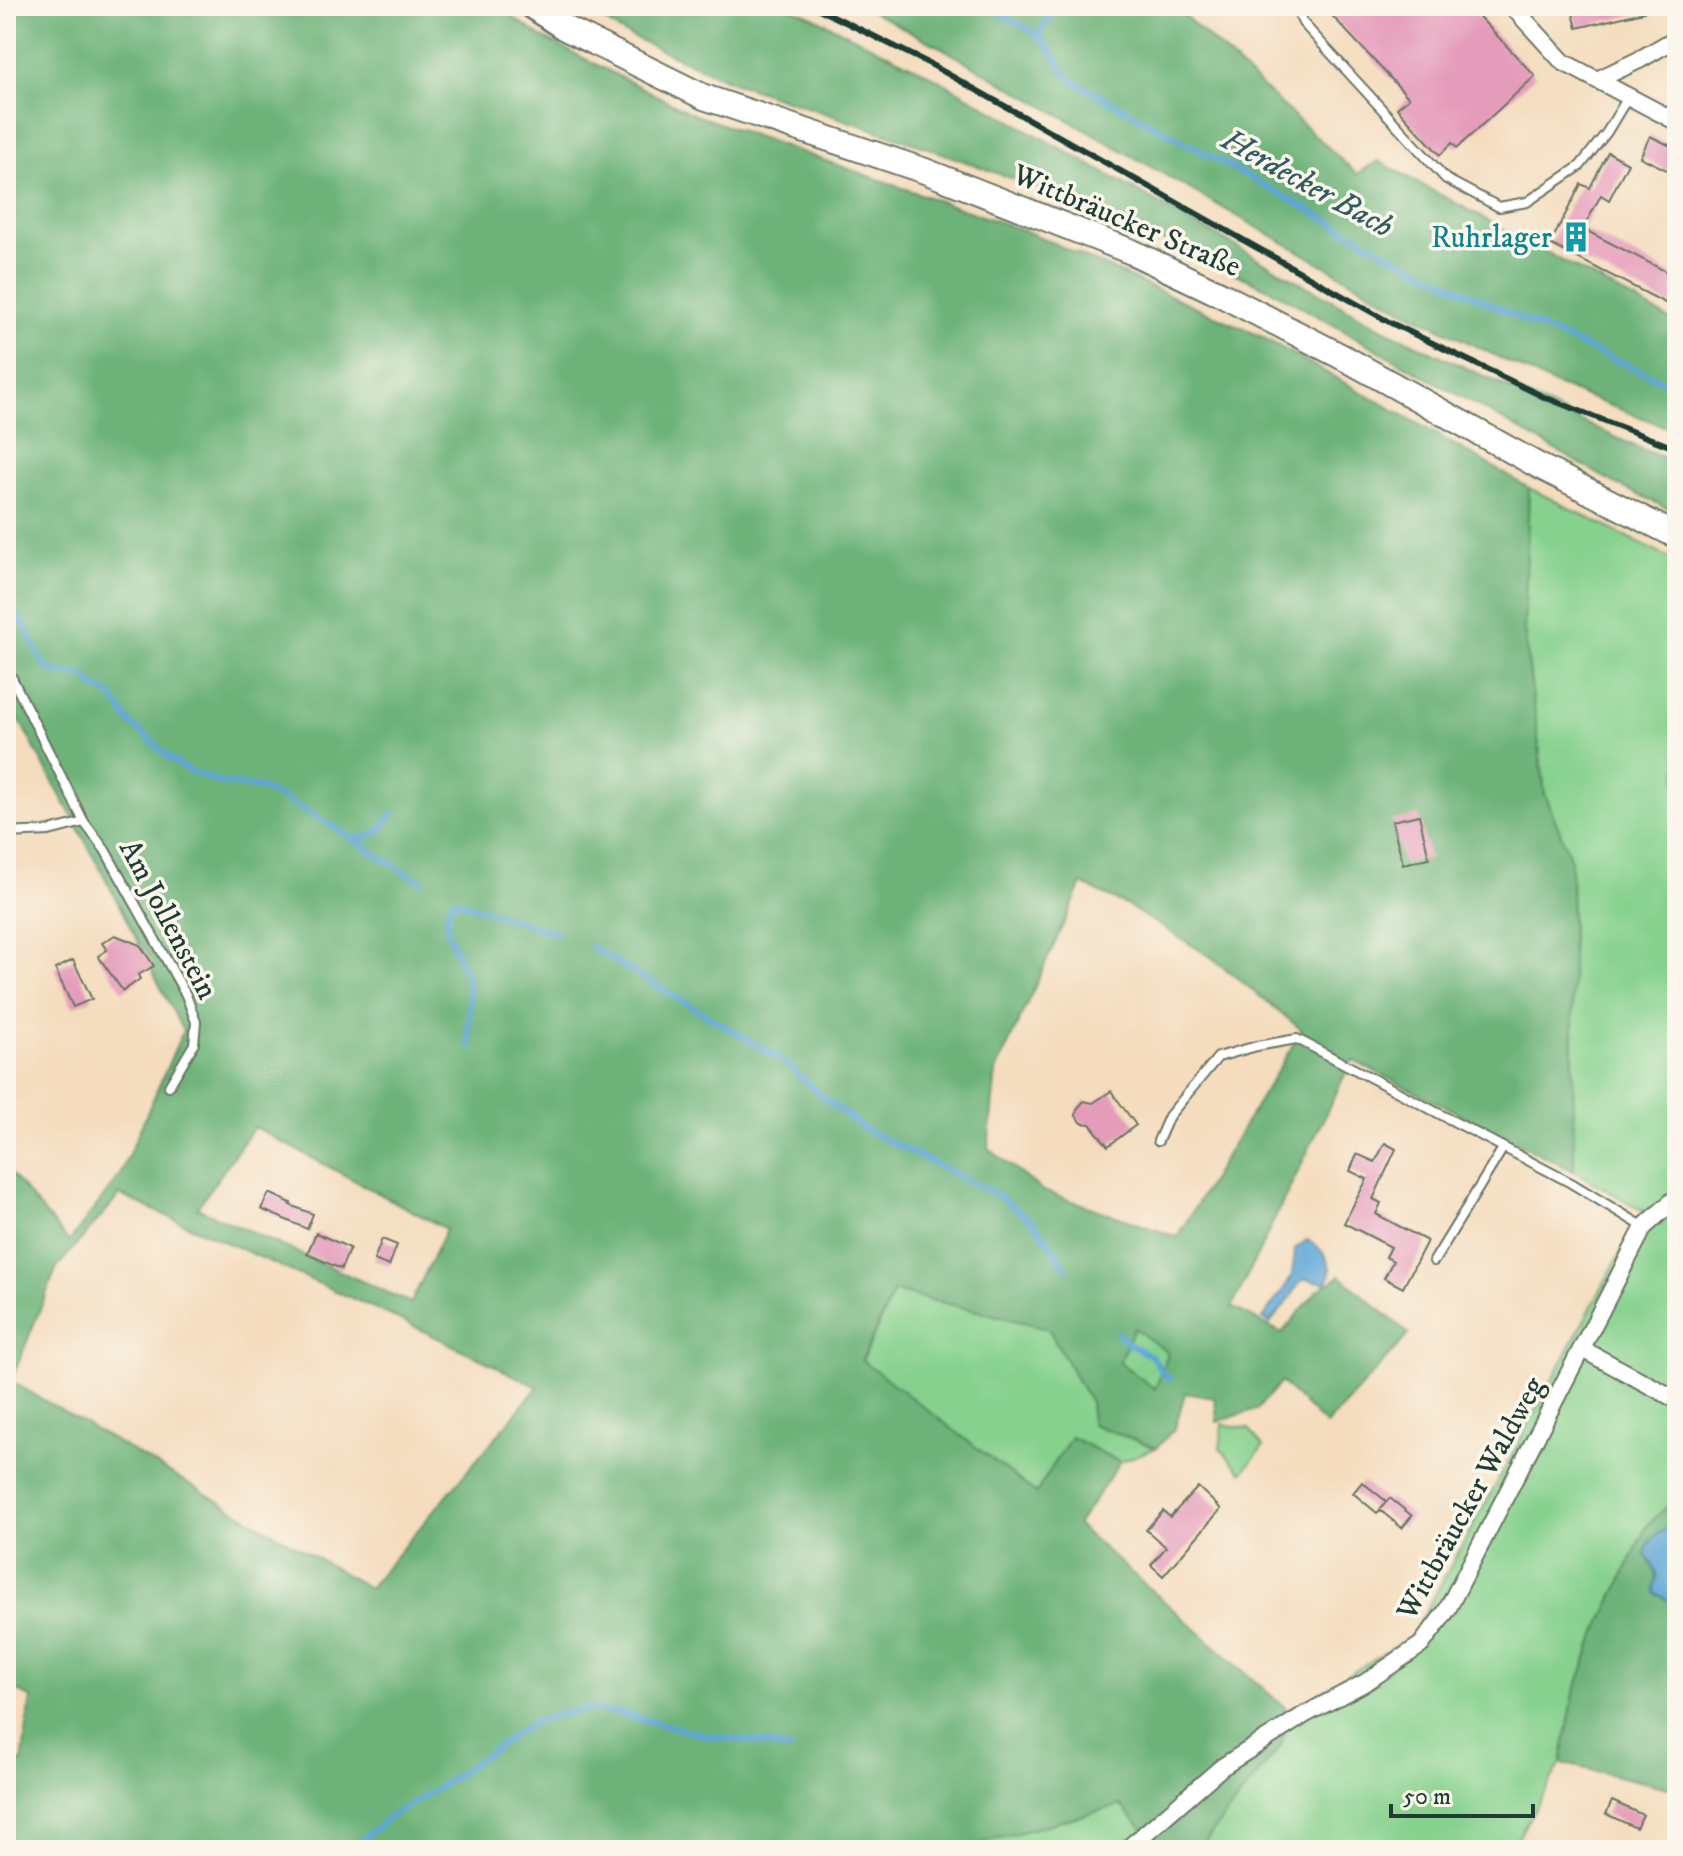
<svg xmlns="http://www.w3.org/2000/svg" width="1683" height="1856" font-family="'IM FELL DW Pica',serif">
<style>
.green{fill:#87d18e;stroke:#538761;stroke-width:2}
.forest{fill:#6db379;stroke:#467856;stroke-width:2;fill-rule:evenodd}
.water{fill:#5ea6d5;stroke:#3e7284;stroke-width:2}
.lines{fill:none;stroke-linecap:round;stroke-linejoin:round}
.stream{stroke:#5ea6d5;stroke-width:6}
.building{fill:#e59cbb}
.lane-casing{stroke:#6a7564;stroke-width:12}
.street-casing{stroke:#6a7564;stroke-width:20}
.primary-casing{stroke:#6a7564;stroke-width:28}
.lane{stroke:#fff;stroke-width:8}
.street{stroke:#fff;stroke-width:16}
.primary{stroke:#fff;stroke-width:24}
.rail{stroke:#1f3d34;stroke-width:6}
.labels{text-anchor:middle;stroke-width:7;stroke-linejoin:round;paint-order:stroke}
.street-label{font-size:30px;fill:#1f3d34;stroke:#fbf7ec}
.culture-label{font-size:30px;fill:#0d838f;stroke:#fbf7ec;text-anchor:end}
.water-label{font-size:32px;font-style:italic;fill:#325c64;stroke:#fbf7ec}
</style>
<rect width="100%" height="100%" fill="#fbf7ec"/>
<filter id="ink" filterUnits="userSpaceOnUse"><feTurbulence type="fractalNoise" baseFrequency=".0125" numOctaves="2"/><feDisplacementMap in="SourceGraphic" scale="16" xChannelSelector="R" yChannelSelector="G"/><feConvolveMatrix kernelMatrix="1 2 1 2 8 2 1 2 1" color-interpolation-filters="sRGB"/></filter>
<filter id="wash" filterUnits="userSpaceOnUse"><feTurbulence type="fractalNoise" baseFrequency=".006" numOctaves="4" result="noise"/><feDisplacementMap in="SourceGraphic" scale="32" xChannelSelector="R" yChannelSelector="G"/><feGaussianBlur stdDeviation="1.8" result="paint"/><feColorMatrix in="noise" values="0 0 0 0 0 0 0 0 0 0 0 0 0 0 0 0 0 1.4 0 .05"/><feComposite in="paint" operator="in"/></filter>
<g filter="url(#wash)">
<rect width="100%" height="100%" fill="#f4dcbd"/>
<g class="green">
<path d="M1529,488L1677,562V1498L1647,1525L1594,1639L1574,1694L1561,1763L1511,1850H1198L1281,1745L1289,1711L1412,1636L1493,1490L1643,1211L1574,1171L1571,860L1545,794L1524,629Z"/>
<path d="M894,1291L1048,1328L1090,1402L1092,1424L1156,1448L1120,1462L1071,1437L1036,1493L862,1361Z"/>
<path d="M1134,1328L1169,1353L1155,1390L1119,1362Z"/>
<path d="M1223,1424L1249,1429L1263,1447L1242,1473L1220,1448Z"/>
<path d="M1121,1805L1164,1850H954Z"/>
</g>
<g class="forest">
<path d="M6,6H496L542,37L693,114L1033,234L1260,336L1421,425L1529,488L1524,629L1545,794L1571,860L1574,1171L1352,1060L1232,1307L1282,1333L1316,1292L1340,1276L1409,1334L1326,1425L1281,1382L1257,1409L1217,1422L1215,1398L1185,1393L1175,1428L1156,1448L1092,1424L1090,1402L1048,1328L894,1291L862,1360L1036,1493L1071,1437L1120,1462L1077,1525L1289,1711L1281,1745L1198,1850H1164L1120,1805L954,1850H6V1759L22,1762L31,1698L6,1685V1168L69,1242L120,1175L183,1031L106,879L10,703L6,706ZM1082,884L1126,905L1211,957L1302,1030L1177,1237L1043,1191L988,1148L996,1071ZM254,1127L446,1229L411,1303L197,1208ZM120,1195L403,1321L538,1387L369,1588L11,1381L57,1267ZM1134,1328L1168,1353L1155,1389L1119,1362Z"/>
<path d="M580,6H785L809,15L926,73L1387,331L1632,445L1677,463V513L1618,485L1271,290L1096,210L937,151L727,80L624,33Z"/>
<path d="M862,6H1174L1357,174L1378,161L1677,323V431L1551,383L1399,308L940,47Z"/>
<path d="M1677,1498V1527L1669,1528L1649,1561C1659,1573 1657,1579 1655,1593L1677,1605V1790L1561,1763L1574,1694L1594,1639L1647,1525Z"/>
</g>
<g class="water">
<path d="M1307,1240C1321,1246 1338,1268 1326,1283L1305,1279L1299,1283L1292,1296L1270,1323L1263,1318L1292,1277L1295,1249Z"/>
<path d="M1677,1527V1605L1655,1593C1653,1585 1656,1584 1657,1576C1658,1568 1649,1561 1645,1555C1648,1539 1660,1529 1677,1527Z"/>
</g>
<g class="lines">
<g class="stream">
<path d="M984,6C1002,15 1032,28 1046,44C1057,57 1059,68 1073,81L1393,256L1523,320L1677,387"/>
<path d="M1037,35L1052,14L1063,6"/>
<path d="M6,600L23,623L43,664L51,671L59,673L78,674L88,678L94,687L111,695L130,723L144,734L169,758L184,768L219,782L260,788L278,796L323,820L415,879L422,880"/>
<path d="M355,838C374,839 383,829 392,813"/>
<path d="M591,947L779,1058L828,1101L865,1129L999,1196L1032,1221L1043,1234L1066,1268"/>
<path d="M470,1046C466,1026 472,1004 468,983C463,956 433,927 454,900L557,934"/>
<path d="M1118,1334L1130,1345L1153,1357L1162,1373L1170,1379"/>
<path d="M342,1850L359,1842L393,1815L435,1790L530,1724L557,1715L584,1709L616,1712L707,1736L757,1742L791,1750"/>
</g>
</g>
<g id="blocks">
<g class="building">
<path d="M1323,6H1469L1535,76L1457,148L1452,143L1440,155L1397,108L1409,98Z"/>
<path d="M1571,6H1644V12L1577,28Z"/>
<path d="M1650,136L1677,149V175L1640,157Z"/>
<path d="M1608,152L1628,163L1609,200L1601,195L1583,229L1677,277V309L1550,244L1581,184L1590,188Z"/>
<path d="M1419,815L1429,858L1403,864L1392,821Z"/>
<path d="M115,935L140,945L154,966L138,975L140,979L123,991L98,956L107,950L102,943Z"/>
<path d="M73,960L92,999L73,1007L55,969Z"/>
<path d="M1111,1091L1136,1125L1108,1146L1090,1124L1082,1123L1076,1116L1077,1109L1084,1101L1093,1103Z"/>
<path d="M1385,1143L1396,1149L1373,1199L1381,1203L1376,1214L1427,1241L1403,1288L1384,1278L1393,1261L1386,1257L1391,1247L1344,1223L1367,1179L1350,1171L1357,1154L1375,1162Z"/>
<path d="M269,1193L291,1203L290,1205L313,1214L307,1229L261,1209Z"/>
<path d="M316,1233L350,1248L341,1269L307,1254Z"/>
<path d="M382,1239L397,1245L389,1266L374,1260Z"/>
<path d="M1362,1482L1386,1501L1380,1509L1390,1498L1412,1516L1402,1528L1380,1510L1377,1513L1353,1493Z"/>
<path d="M1198,1487L1221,1509L1163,1576L1151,1565L1166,1547L1146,1530L1163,1511L1170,1517Z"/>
<path d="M1612,1801L1643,1815L1636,1828L1606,1814Z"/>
</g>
</g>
</g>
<g filter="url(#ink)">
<use href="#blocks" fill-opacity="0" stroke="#6a7564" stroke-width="2"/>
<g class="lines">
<g class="lane-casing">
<g id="lane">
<path d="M1295,6L1303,23L1446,179L1499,207L1527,202L1580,166L1607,132L1628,97"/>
<path d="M6,666L84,822L105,850L186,995L196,1022L194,1044L169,1086"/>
<path d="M6,833L49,831L84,822"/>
<path d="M1158,1141L1169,1116L1218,1057L1257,1046L1297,1039L1571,1183L1644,1227"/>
<path d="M1434,1261L1503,1148"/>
</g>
</g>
<g class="street-casing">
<g id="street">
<path d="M1512,6L1563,62L1677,122"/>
<path d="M1597,80L1639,60L1677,38"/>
<path d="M1582,1349L1677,1400"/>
<path d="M1126,1850L1222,1767L1304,1715L1366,1682L1421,1645L1447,1610L1644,1227L1677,1197"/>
</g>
</g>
<g class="primary-casing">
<path id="primary" d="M532,6L565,28L704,97L925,171L1132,252L1222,295L1350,361L1539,466L1677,536"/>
</g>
<use href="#lane" class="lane"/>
<use href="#street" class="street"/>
<use href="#primary" class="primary"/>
<path class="rail" d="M813,6L930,64L1391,323L1544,397L1677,449"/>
</g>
</g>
<defs>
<g id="building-bare" transform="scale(2.4)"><path d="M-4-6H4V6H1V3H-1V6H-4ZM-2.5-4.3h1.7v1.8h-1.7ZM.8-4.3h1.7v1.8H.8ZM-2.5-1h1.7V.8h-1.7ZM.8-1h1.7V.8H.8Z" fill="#0f9aa8" stroke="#fbf7ec" stroke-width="2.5" paint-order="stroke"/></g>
</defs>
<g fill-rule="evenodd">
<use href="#building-bare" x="1576" y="237"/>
</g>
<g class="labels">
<g class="street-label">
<text transform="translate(1127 220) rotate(23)" y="10">Wittbräucker Straße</text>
<text transform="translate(169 919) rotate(62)" y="10">Am Jollenstein</text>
<text transform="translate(1470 1498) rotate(-61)" y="10">Wittbräucker Waldweg</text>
</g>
<g class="culture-label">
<text x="1552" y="247">Ruhrlager</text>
</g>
<g class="water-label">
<text transform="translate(1308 182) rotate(29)" y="11">Herdecker Bach</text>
</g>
</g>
<rect width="1683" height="1856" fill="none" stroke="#fbf7ec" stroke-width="32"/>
<path d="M1391 1804v12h142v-12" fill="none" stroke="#1f3d34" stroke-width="4"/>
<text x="1403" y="1804" font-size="24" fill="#1f3d34" stroke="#fbf7ec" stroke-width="6" paint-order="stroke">50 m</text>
</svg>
